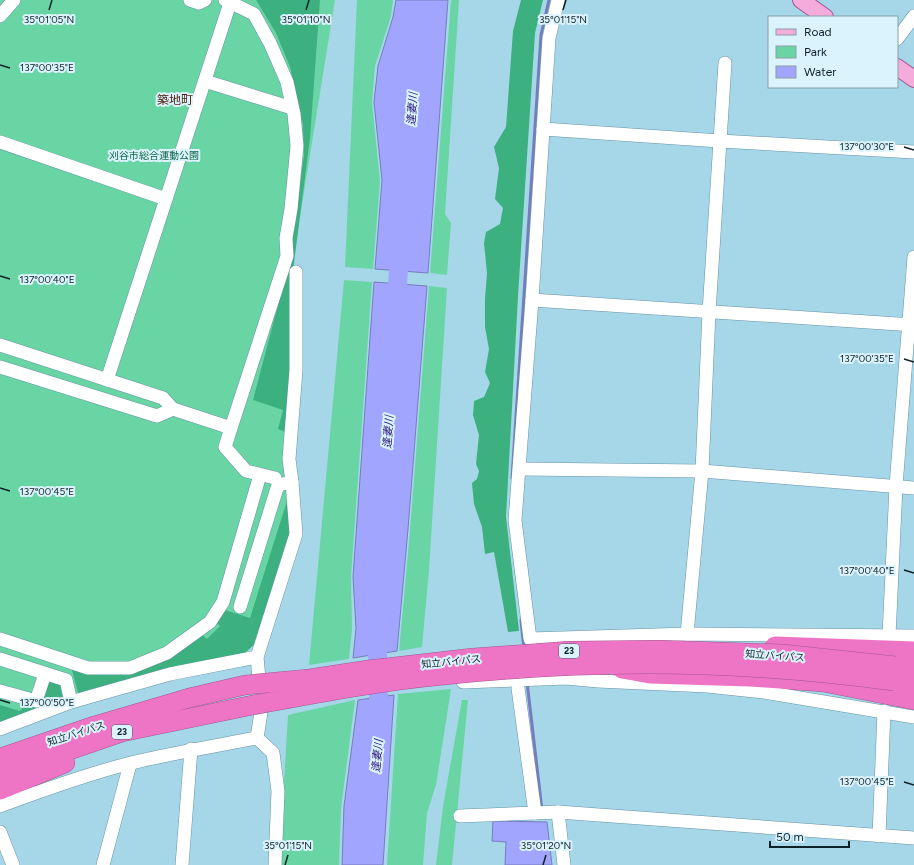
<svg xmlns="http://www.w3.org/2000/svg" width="914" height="865" font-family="Figtree,'Noto Sans JP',sans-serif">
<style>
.green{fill:#6ad5a4}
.forest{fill:#3cb07f}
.water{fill:#a2a5fe;stroke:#767dbe}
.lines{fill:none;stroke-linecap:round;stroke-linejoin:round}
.stream{stroke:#767dbe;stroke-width:3}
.river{stroke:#a2a5fe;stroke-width:19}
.minor-casing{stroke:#6594a4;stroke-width:14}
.major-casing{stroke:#a0578f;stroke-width:18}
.highway-casing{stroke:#a0578f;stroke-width:20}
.minor{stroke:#fff;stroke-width:13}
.major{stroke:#f5acdd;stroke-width:16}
.highway{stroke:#ee74c6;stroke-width:19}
.highway-bridge-casing{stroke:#a0578f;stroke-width:20;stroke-linecap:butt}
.highway-bridge{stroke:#ee74c6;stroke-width:19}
.ticks{fill:none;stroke:#0e2128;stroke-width:1.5}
.labels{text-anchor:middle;stroke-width:4;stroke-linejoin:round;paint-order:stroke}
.shield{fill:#dbf3fc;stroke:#4c6068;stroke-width:1}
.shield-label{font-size:9px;font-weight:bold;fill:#0e2128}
.park-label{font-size:10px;fill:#0d6544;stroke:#dbf3fc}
.street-label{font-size:10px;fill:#0e2128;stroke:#dbf3fc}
.water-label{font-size:11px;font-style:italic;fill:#2c177d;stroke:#dbf3fc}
.quarter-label{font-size:12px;fill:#4f1e09;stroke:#dbf3fc}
.ticks-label{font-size:10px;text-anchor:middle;fill:#0e2128;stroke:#dbf3fc;stroke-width:4;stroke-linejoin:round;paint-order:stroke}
</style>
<rect width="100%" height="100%" fill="#a6d7e8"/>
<g class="green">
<path d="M0,0H335L290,279L292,532L259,640L0,725Z"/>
<path d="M357,0H393L391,16L375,66L372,102L380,181L373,269L345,267Z"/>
<path d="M451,0H459L445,214L451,223L447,275L430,273Z"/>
<path d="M344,280L372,282L351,577L352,629L349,659L309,665Z"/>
<path d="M429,286L447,288L429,570L422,647L399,651L410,530Z"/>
<path d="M451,689L436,785L427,813L423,865H387L398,694Z"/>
<path d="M355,700L341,808L339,865H279L288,715Z"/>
<path d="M462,700H468L452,865H436L443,806Z"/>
</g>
<g class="forest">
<path d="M256,0H320L310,138L293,271V368L287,433L278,429L283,410L253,400L288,267L304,155L303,125L290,67L276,33Z"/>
<path d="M521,0H543L535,33L518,296L506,517L519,631L508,632L494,552L485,554L482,527L474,504L472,483L477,479L479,471L476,464L479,435L473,415L474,401L484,397L490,383L485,372L489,349L485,327V299L487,273L484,243L486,232L500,224L503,208L495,199L499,168L494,147L506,127L513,31Z"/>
<path d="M288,498L292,532L259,640L243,655L79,697L70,662L130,668L198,631L207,639L220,626L215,621L225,610L250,618Z"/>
<path d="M60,681L63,702L0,725V705L20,711L24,706L33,705L48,683Z"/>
</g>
<g class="water">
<path d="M396,0H448L428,273L375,269L382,180L374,102L378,66L393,17Z"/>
<path d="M374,282L427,286L408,529L397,651L353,658L356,628L353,577Z"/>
<path d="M394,695L383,865H342L344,806L358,700Z"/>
<path d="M493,821L547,822L552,865H505L506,842L492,841Z"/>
</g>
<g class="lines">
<g class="stream">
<path d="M512,478L541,35L549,0"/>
<path d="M521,620L524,649"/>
<path d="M527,682L542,810"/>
</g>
<g class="river">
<path d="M396,309L400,246"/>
<path d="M377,629L379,722"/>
</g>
<g class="minor-casing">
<g id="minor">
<path d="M190,0L199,3L205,0"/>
<path d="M225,0L254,14L270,43L287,82L294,114L297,146L291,209L286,238L287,256L231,428"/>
<path d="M558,0L549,38L532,300L515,520L530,639L687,634L914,636"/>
<path d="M0,16L14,0"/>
<path d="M897,39L914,16"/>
<path d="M205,81L292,108"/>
<path d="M543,129L720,141L914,152"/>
<path d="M0,142L166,199"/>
<path d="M532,300L914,325"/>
<path d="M0,345L163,398L173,409L231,428L225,447L246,471L275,478"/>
<path d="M0,367L157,416L173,409"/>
<path d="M107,380L231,0"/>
<path d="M520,469L702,471L914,488"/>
<path d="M240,607L278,485L292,482"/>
<path d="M687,634L702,471L709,312L725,63"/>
<path d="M889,636L896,486L914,257"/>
<path d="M0,639L88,668H130L167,653L210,622L223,602L260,475"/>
<path d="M0,659L66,680L71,702"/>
<path d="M259,679L257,657L296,534L292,482L289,459L296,370V272"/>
<path d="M463,682L566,678L598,681L707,686L764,692L914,717"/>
<path d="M0,691L36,701L45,674"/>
<path d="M0,729L71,702L170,674L257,657"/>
<path d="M257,738L273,753L278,791L275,865"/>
<path d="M257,738L261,712"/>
<path d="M0,806C43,790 87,774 131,763C173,753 215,746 257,738"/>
<path d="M558,812L564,865"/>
<path d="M535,813L558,812L914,838"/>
<path d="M460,816L535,813L518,688"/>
<path d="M0,832L13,865"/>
<path d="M879,836L884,711"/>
<path d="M103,865L130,764"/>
<path d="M182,865L191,749"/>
</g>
</g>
<g class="major-casing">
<g id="major">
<path d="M801,0L825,17"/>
<path d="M897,67L914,79"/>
</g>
</g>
<g class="highway-casing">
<g id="highway">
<path d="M775,646L914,651"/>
<path d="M895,666L914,669"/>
<path d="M622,669L650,674L751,677L823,682L914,700"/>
<path d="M894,681L914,683"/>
<path d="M0,758L94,726L189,698L245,685"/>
<path d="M0,774L122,732L248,706"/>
<path d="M0,790L65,763"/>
</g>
</g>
<use href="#minor" class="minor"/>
<use href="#major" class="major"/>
<use href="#highway" class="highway"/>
<g class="highway-bridge-casing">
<g id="highway-bridge">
<path d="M245,685L309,679L368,670L473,658L569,651L661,650L782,654L895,666"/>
<path d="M248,706C313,694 379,681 445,675C494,670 545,666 595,665C694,661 795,668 894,681"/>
</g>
</g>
<use href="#highway-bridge" class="highway-bridge"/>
</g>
<path class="ticks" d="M49,10L52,0M306,10L309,0M563,10L566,0M0,65L10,68M904,147L914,150M0,276L10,279M904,359L914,362M0,488L10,491M904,570L914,573M0,700L10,703M904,782L914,785M285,865L288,855M543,865L546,855"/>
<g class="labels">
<g class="shield">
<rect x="559" y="644" width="20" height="14" rx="3"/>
<rect x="112" y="725" width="20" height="14" rx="3"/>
</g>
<g class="shield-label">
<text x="569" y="654">23</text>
<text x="122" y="735">23</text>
</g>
<g class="park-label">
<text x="154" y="159">刈谷市総合運動公園</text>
</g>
<g class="street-label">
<text transform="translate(775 655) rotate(4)" y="4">知立バイパス</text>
<text transform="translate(451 661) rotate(-6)" y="4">知立バイパス</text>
<text transform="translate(76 733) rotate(-18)" y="4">知立バイパス</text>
</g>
<g class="water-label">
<text transform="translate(412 109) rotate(-86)" y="4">逢妻川</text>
<text transform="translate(388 432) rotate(-86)" y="4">逢妻川</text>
<text transform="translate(377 756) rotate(-85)" y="4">逢妻川</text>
</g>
<g class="quarter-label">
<text x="175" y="104">築地町</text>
</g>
</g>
<g class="ticks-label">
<text x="49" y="23">35°01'05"N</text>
<text x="306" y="23">35°01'10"N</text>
<text x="563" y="23">35°01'15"N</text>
<text x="47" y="71">137°00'35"E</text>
<text x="867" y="150">137°00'30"E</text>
<text x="47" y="283">137°00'40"E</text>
<text x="867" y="362">137°00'35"E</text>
<text x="47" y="495">137°00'45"E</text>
<text x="867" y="574">137°00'40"E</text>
<text x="47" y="706">137°00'50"E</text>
<text x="867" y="785">137°00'45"E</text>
<text x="288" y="849">35°01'15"N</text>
<text x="546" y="849">35°01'20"N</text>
</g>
<rect x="768" y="16" width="130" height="72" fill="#dbf3fc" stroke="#899fa7"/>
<rect x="776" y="29" width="20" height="6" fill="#f5acdd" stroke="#899fa7"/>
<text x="804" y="36" font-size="12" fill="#0e2128">Road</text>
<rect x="776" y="46" width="20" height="12" fill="#6ad5a4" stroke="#899fa7"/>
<text x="804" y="56" font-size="12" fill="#0e2128">Park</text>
<rect x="776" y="66" width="20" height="12" fill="#a2a5fe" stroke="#899fa7"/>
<text x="804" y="76" font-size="12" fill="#0e2128">Water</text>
<path d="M770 841v6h79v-6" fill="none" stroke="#0e2128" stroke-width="2"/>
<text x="776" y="841" font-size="12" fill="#0e2128" stroke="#dbf3fc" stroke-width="3" paint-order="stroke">50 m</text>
</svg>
